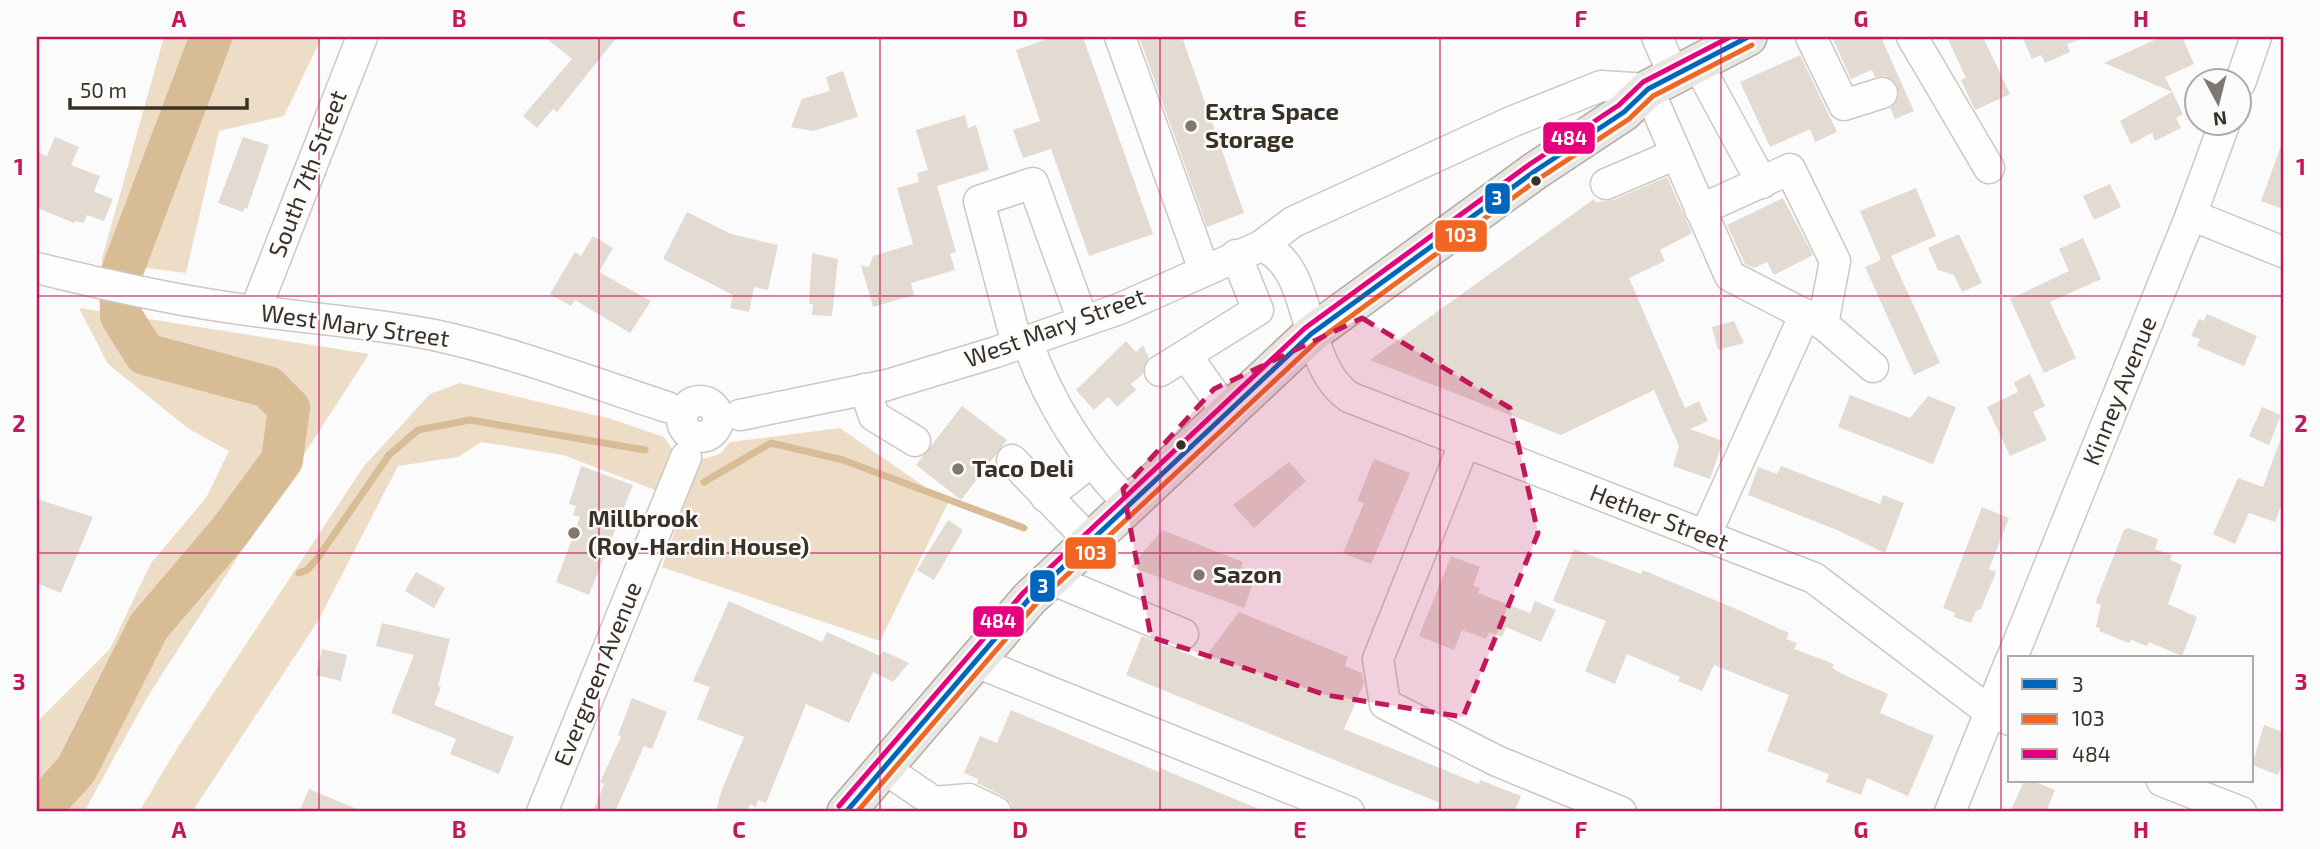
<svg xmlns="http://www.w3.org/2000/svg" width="2320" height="849" font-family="'Exo 2',sans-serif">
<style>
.green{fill:#eddcc6}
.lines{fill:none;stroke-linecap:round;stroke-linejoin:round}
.stream{stroke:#d8bc96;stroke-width:7}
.river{stroke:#d8bc96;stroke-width:42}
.building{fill:#e3dbd1}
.minor-casing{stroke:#ccc8c2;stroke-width:33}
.major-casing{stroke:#b1aba1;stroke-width:40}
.minor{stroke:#fefefe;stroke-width:30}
.major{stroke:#e9e6e1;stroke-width:37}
.bus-1-casing{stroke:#fbfbfb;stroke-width:10}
.bus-2-casing{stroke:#fbfbfb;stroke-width:10}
.bus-3-casing{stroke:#fbfbfb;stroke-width:10}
.bus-1{stroke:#0065bd;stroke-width:5}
.bus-2{stroke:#f26522;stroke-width:5}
.bus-3{stroke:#e5007d;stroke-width:5}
.marked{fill:#c2185b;fill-opacity:0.2;stroke:#c2185b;stroke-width:5;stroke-dasharray:14 9;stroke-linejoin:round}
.grid{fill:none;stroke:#c2185b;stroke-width:2;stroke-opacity:0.55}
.poi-dot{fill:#7e7871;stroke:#fbfbfb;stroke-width:2.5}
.bus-dot{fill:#3a3126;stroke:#fbfbfb;stroke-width:2.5}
.labels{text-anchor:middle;stroke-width:5;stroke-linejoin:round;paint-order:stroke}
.poi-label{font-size:24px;font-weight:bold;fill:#3a3126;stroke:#fbfbfb;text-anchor:start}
.street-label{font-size:24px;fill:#3a3126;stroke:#fbfbfb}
.line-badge{stroke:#fbfbfb;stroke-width:2.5}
.badge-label{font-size:19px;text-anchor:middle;font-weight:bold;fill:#fff}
.neatline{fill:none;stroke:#c2185b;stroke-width:2.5}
.grid-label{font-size:23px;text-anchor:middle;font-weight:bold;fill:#c2185b}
</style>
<rect width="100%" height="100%" fill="#fbfbfb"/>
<g class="green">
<path d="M164,37H322L284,116L219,131L186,273L101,262Z"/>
<path d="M79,308L369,354L148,696L84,812H37V722L110,649L151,563L206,498L229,451L189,429L108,364Z"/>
<path d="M460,383L611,419L664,437L673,450L658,491L563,455L481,442L458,457L398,466L318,621L192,812H139L176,750L364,466L430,394Z"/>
<path d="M840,428L948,503L880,641L662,567L700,460L720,454L730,442Z"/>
</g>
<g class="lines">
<g class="stream">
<path d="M704,482L771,443L843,460L1024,528"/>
<path d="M230,531L243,542"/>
<path d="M299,573L307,570L317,559L389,455L418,430L470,420L645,450"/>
</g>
<path class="river" d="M38,812L76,770L149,626L230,531L282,460L289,408L268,387L145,354L121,316L120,277L211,37"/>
</g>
<g class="building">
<path d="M545,37H617L557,112L553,109L537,128L523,116L572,59Z"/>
<path d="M1053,37H1083L1153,234L1089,256L1051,149L1023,158L1013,130L1040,121L1016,50Z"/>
<path d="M1139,37H1182L1244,213L1207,227Z"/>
<path d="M1832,37H1881L1914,111L1895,119L1890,108L1899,96L1894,81L1885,76L1875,77L1872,70L1851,79Z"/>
<path d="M1947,37H1983L2010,94L1975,110L1961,80L1966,78Z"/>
<path d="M2022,37H2084V38L2067,44L2070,52L2045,63L2041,55L2032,59Z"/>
<path d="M2161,37H2182L2194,64L2165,77L2183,114L2176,118L2181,128L2155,141L2152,133L2131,144L2120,121L2172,92L2104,63Z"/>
<path d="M1800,55L1837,132L1815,142L1810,129L1770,147L1740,82Z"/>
<path d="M843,71L858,117L813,131L791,127L802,99L830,91L826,77Z"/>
<path d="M965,115L968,128L976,125L989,170L937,186L956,252L950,254L955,270L911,283L914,295L873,307L861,265L869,267L873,256L913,244L897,188L919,182L917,173L928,170L916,130Z"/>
<path d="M55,137L79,147L71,165L100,176L94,192L113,199L104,221L87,215L84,223L75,221L74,223L37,208V152L47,156Z"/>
<path d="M243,137L269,145L247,209L244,208L243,212L218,203Z"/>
<path d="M2281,146L2283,147V209L2261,201Z"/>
<path d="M1667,177L1692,233L1660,250L1665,261L1629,278L1685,408L1699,401L1708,421L1690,429L1723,441L1710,479L1673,466L1679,446L1654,390L1561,435L1370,360L1594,199L1596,202L1613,200Z"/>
<path d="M2110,184L2121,207L2094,220L2083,196Z"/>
<path d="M1916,188L1936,236L1891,256L1940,363L1914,375L1865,267L1881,260L1860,211Z"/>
<path d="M1783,198L1813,255L1774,275L1767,262L1754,268L1745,264L1727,225Z"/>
<path d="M687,212L731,234L778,245L768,290L754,287L749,312L730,308L733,295L663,259Z"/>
<path d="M1959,234L1982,283L1962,292L1954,275L1938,270L1928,248Z"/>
<path d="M593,236L613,248L599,272L651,301L630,333L575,300L571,306L550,294L575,252L581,256Z"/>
<path d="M2083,238L2101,279L2050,302L2076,358L2044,373L2010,299L2069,271L2059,249Z"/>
<path d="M812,253L838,259L832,316L812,315L813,304H809Z"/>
<path d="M2207,314L2257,336L2244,366L2197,346L2200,339L2191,336L2199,319L2204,321Z"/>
<path d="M1734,321L1744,343L1718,350L1712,327Z"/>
<path d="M1126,341L1136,352L1143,345L1149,358L1143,374L1131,384L1136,390L1117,407L1108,397L1094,410L1076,390Z"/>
<path d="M2030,374L2045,406L2033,412L2047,440L2010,456L1987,407L2018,392L2014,382Z"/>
<path d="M1850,395L1910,418L1928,396L1956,407L1933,464L1838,427Z"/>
<path d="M962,406L1007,440L961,500L916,465Z"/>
<path d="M2262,407L2281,415L2269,445L2249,436Z"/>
<path d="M2281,438L2283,501L2275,522L2249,513L2235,544L2213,534L2238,478L2263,487Z"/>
<path d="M1374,459L1410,473L1371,564L1343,553L1364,503L1357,501Z"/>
<path d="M1289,462L1306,481L1254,528L1233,505Z"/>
<path d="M581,466L633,485L589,595L556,582L580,517L573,515L576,506L569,504Z"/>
<path d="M1781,466L1880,504L1883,495L1904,503L1885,553L1837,530L1748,495L1758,467L1777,474Z"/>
<path d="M37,499L93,517L61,593L37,583Z"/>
<path d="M1982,507L2009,518L1989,569L1996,572L1981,609L1976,611L1971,623L1954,617L1955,613L1943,608Z"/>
<path d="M948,520L963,530L934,580L917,570Z"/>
<path d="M2128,528L2158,539L2155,549L2172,555L2170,560L2182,565L2168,604L2197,617L2182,656L2149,642L2147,646L2131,640L2129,643L2099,631L2100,628L2096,627L2101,605L2096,603L2097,598L2124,530Z"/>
<path d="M1162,530L1243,562L1241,567L1257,573L1244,608L1131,567Z"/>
<path d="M1574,549L1641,574L1643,570L1741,611L1789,633L1786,639L1797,643L1794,649L1834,664L1832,668L1842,674L1888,694L1880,713L1934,736L1908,796L1867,778L1861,795L1826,782L1829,774L1767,751L1789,695L1714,665L1702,691L1678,681L1680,677L1627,654L1615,684L1585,671L1606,621L1553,601Z"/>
<path d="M1451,556L1480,567L1473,586L1480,588L1478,593L1530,613L1535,601L1556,610L1541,642L1506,627L1502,637L1489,632L1486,639L1462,630L1454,650L1419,636Z"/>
<path d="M416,572L445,588L434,608L405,591Z"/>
<path d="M729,601L822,642L827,632L880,656L883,651L909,663L893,682L873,672L849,723L806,704L766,803L758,800L756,807L750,804L747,812H716L721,792L744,737L697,719L710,687L693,681Z"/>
<path d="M1239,612L1348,657L1345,666L1362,673L1364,683L1344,729L1479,784L1480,780L1521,796L1514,812H1436L1440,803L1126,675L1142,636L1203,660Z"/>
<path d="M382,623L450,639L438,686L441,687L434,705L514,737L499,774L450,754L456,739L391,713L414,655L376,646Z"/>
<path d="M322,649L347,655L341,681L316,675Z"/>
<path d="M632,698L667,712L652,749L644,746L615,812H593L604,784L600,782L621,737L618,735Z"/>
<path d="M1011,710L1159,772L1160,768L1266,812H1013L1011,803L1004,797L977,783L978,779L964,773L980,736L997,743Z"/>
<path d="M2264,725L2283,732V762L2278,775L2252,765Z"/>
<path d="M2024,781H2033L2055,790L2046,812H2010Z"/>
<path d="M309,789L364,812H299Z"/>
</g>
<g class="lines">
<g class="minor-casing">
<g id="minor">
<path d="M1120,37L1204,270"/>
<path d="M1657,37L1674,76"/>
<path d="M1811,37L1844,105L1882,93"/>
<path d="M1912,37L1989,168"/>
<path d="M1697,63L1762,183"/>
<path d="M2240,83L2256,37"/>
<path d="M1606,184L1676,154"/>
<path d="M1700,210L1790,169L1835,261L1823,324"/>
<path d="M2191,215L2283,252"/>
<path d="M1261,246L1293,222L1511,122L1601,86L1648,89L1730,276L1823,324L1873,367"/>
<path d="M37,268C109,286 181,302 255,311C315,319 375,323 434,335C513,352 590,382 667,407"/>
<path d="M255,311L362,37"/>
<path d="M1027,341C1049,403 1083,457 1129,504"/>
<path d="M1017,344L979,201L1033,183L1083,321"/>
<path d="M1186,355L1227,413"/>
<path d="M1160,371L1258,310L1236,255"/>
<path d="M865,389L874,416L915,441"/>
<circle cx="700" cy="419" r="18"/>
<path d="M740,415L887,385L996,352L1119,309L1261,246C1316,266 1299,362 1349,397L1814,578L1990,712L2010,720"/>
<path d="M1465,442L1378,659L1385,704L1497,761L1621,812"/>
<path d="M1012,460L1090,541"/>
<path d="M1046,497L1091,462"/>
<path d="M1705,536L1805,314"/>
<path d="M1051,579L1183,634"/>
<path d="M2012,658L2191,215L2225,122"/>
<path d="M976,662L1349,812"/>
<path d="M884,768L934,802L969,799L996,812"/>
<path d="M2162,781L2241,812"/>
<path d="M542,812L686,457"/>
<path d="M1950,812L2010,662"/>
</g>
</g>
<g class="major-casing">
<path id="major" d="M846,812L1029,599L1311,334L1535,171L1624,112L1648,89L1748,37"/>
</g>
<use href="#minor" class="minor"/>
<use href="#major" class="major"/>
<g class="bus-1-casing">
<path id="bus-1" d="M846,812L1029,599L1311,334L1535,171L1624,112L1648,89L1748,37"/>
</g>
<g class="bus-2-casing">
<path id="bus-2" d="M857,812L1035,605L1317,341L1540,178L1629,119L1653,96L1752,45"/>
</g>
<g class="bus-3-casing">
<path id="bus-3" d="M839,806L1023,593L1305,328L1530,164L1619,105L1643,82L1730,37"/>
</g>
<use href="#bus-1" class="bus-1"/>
<use href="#bus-2" class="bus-2"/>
<use href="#bus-3" class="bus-3"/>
</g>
<path class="marked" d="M1362,318L1510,408L1538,533L1463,717L1326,695L1151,637L1123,489L1214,389Z"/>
<path class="grid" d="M319,37V812M599,37V812M880,37V812M1160,37V812M1440,37V812M1721,37V812M2001,37V812M37,296H2283M37,553H2283"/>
<g class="poi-dot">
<circle cx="1191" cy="126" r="7"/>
<circle cx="958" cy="469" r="7"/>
<circle cx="574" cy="533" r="7"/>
<circle cx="1199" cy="575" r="7"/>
</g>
<g class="bus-dot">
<circle cx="1536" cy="181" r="6"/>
<circle cx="1181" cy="445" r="6"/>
</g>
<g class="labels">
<g class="poi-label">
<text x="1205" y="120">Extra Space<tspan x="1205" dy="28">Storage</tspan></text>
<text x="972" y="477">Taco Deli</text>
<text x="588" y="527">Millbrook<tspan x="588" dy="28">(Roy-Hardin House)</tspan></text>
<text x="1213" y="583">Sazon</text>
</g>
<g class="street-label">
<text transform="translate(308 174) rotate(-69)" y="8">South 7th Street</text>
<text transform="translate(355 326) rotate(8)" y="8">West Mary Street</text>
<text transform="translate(1055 328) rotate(-20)" y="8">West Mary Street</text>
<text transform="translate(2120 391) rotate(-68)" y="8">Kinney Avenue</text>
<text transform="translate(1659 518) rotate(21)" y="8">Hether Street</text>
<text transform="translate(598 674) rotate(-68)" y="8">Evergreen Avenue</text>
</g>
</g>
<g class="line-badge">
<rect x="1542" y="121" width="54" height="34" rx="7" fill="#e5007d"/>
<rect x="1484" y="182" width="27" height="33" rx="7" fill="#0065bd"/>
<rect x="1434" y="219" width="54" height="34" rx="7" fill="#f26522"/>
<rect x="1064" y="536" width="53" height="34" rx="7" fill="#f26522"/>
<rect x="1029" y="569" width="27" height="34" rx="7" fill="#0065bd"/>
<rect x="972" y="605" width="53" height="33" rx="7" fill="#e5007d"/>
</g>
<g class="badge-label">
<text x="1569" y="145">484</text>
<text x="1497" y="205">3</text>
<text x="1461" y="242">103</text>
<text x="1091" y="560">103</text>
<text x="1043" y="593">3</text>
<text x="998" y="628">484</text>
</g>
<rect width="2320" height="849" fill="none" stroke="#fbfbfb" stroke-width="77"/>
<rect x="2008" y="656" width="245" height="126" fill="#fbfbfb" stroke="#aeaaa6" stroke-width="2"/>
<rect x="2022" y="679" width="35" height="10" fill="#0065bd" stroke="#aeaaa6" stroke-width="2"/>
<text x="2072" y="692" font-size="21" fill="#3a3126">3</text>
<rect x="2022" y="714" width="35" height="10" fill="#f26522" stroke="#aeaaa6" stroke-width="2"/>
<text x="2072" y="726" font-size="21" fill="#3a3126">103</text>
<rect x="2022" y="749" width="35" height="10" fill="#e5007d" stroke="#aeaaa6" stroke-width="2"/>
<text x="2072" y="762" font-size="21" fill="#3a3126">484</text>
<g transform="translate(2218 102) rotate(173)"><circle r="33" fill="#fbfbfb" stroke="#aeaaa6" stroke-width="2"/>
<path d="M0-5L12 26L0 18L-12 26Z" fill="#7e7871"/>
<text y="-10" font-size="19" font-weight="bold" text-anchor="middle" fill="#3a3126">N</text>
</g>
<path d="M70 98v10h177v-10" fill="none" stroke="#3a3126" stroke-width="3.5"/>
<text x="80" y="98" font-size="21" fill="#3a3126" stroke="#fbfbfb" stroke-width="5" paint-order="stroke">50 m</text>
<rect x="38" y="38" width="2244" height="772" class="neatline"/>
<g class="grid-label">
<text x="179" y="27">A</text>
<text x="459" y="27">B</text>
<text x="739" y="27">C</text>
<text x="1020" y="27">D</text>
<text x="1300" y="27">E</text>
<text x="1581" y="27">F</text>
<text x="1861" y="27">G</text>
<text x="2141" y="27">H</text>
<text x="19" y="175">1</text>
<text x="2301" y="175">1</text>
<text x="19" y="432">2</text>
<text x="2301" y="432">2</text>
<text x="19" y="690">3</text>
<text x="2301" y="690">3</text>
<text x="179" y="838">A</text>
<text x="459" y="838">B</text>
<text x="739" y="838">C</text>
<text x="1020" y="838">D</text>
<text x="1300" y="838">E</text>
<text x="1581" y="838">F</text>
<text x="1861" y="838">G</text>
<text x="2141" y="838">H</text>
</g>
</svg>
